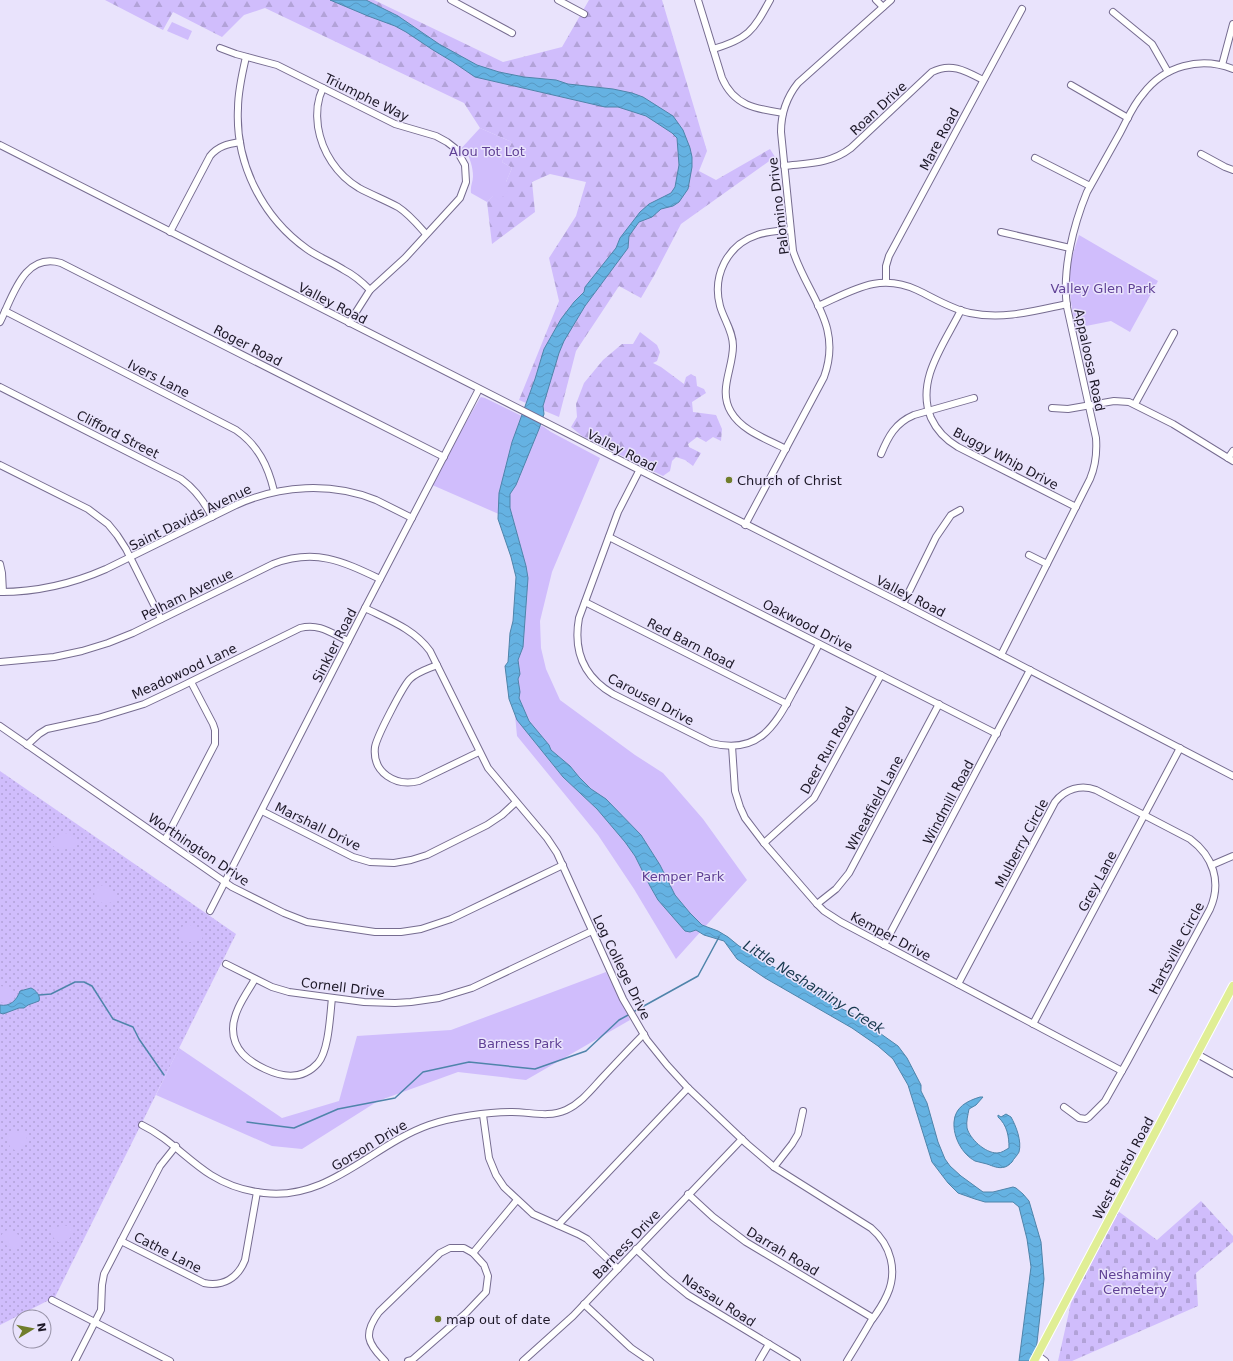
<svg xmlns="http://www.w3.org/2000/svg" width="1233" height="1361" font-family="'DejaVu Sans',sans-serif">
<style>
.grass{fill:url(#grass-dots)}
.forest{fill:url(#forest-firs)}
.cemetery{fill:url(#cemetery-stones)}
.green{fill:#d0bdfc}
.water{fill:url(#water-waves);stroke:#4f84aa}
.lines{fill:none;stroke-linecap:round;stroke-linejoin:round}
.stream{stroke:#4f84aa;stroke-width:1.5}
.minor-casing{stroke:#766c90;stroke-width:8}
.major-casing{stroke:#fff;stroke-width:10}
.minor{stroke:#fff;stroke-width:6}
.major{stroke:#e0ee95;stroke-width:8}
.poi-dot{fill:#707d2b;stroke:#e9e3fc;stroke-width:1.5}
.labels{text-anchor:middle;stroke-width:3;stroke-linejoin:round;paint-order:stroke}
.street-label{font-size:13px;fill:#1d1827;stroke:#e9e3fc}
.park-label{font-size:13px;fill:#604195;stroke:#e9e3fc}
.poi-label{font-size:13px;fill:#1d1827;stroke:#e9e3fc;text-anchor:start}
.water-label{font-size:14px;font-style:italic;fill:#16384d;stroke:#e9e3fc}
</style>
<defs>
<pattern id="grass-dots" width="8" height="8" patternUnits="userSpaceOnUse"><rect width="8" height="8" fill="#d0bdfc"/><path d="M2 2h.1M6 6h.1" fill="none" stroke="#b2a2d8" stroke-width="1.8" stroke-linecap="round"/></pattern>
<pattern id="forest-firs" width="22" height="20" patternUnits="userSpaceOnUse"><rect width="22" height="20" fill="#d0bdfc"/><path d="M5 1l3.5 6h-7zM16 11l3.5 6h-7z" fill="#b2a2d8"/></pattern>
<pattern id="cemetery-stones" width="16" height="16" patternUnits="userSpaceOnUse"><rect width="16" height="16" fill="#d0bdfc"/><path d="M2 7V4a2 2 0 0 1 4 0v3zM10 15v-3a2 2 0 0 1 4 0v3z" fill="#b2a2d8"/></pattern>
<pattern id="water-waves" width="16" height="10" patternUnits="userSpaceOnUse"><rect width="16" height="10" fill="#65b2e2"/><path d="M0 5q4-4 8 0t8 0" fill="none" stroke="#5798c2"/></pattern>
</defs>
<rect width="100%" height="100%" fill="#e9e3fc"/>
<path class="grass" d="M0,771L236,934L55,1297L0,1325Z"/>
<g class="forest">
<path d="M105,0H374L503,62L562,47L589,0H662L707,151L699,171L716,180L770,149L775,157L681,224L655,274L641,298L619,286L576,351L559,417L519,400L559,301L549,258L576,216L586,182L550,174L532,182L535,212L492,244L487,202L506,182L512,168L502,162L512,142L480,128L464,103L265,8L244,15L222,37L173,12L163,30Z"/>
<path d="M640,332L657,345L660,352L657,361L653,363L661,367L684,384L686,377L691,374L696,377L697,386L704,389L706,393L692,402L693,412L716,415L722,429L721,441L713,437L706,442L697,437L688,444L689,447L701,453L693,466L685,460L676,457L672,461L670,471L663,476L582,436L571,427L577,417L576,404L584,383L603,360L622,344H633Z"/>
</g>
<path class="cemetery" d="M1201,1201L1233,1236V1242L1196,1273L1198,1306L1072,1361H1058L1071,1303L1118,1211L1157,1240Z"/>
<g class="green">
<path d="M172,22L192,31L188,40L167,31Z"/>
<path d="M480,128L512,142L502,162L512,168L506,182L508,192L499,200L493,196L487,202L471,193C470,186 473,182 473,176C473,168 470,157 465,150L458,152Z"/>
<path d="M1079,235L1158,281L1130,332L1111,321L1076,328C1071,306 1067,284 1071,262C1073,253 1076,244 1079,235Z"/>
<path d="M481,397L485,398L544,427L551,432L600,458L552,572L540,621L541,648L546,669L560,700L635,755L663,773L703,819L747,880L676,959L634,889L598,835L517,736L511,673L518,573L501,515L430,484L480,398Z"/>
<path d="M63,833C82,832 79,853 57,849L53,846L52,841L57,836Z"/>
<path d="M105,885L110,888L115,894V901C94,911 86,886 105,885Z"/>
<path d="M190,925L200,930L203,936L202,939C197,942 187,943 182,941L178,933C180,927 183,925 190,925Z"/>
<path d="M606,972L630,1020L526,1080L458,1072L378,1101L302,1149L272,1146L156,1095L179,1048L282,1118L339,1101L357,1036L451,1030Z"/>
<path d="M0,986L8,987L14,991L15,996C13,1003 6,1004 0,1002Z"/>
<path d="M21,1131L26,1133C29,1141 24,1150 16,1151L10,1147L7,1137L9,1134Z"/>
<path d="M62,1225L68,1226L72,1230L70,1238L63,1243C58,1243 53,1239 51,1233L53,1229Z"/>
<path d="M8,1230L21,1236L22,1242L20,1247C10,1252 2,1244 2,1234L5,1231Z"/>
</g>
<g class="water">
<path d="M330,0H366L398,16L439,44L477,65L499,72L524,77L556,80L568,84L613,89L632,93L643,97L673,116L683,130L690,148L692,157V167L688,189L679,202L673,206L661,209L652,217L639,222L629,236L628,248L585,306L564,341L559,353L543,406L544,414L539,429L516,485L510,494V508L526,566L528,578L523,647L518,660L520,674L518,679L520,692L519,698L529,721L549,745L551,750L570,766L579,777L591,789L606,799L641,835L660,865L675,895L690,913L702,925L718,931L728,937L739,946L769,962L770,965L821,993L836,1006L868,1021L874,1029L898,1046L907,1058L921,1085V1091L927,1103L938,1142L945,1159L950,1166L961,1176L983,1192H993L1013,1187L1016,1188L1023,1194L1029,1201L1041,1242L1044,1279L1035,1361H1019L1031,1267L1027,1239L1019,1207L1013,1202H985L975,1199L958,1193L948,1183L932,1162L908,1085L893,1059L878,1046L852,1028L765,978L737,959L724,941L704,935L696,930L690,932L685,931L658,900L650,886L635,856L625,842L597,809L563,777L517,720L509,699L505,666L508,662L510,633L513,621L516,577L511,557L498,519L499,493L512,442L535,379L544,349L561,319L574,302L584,292L585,287L616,248L620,238L640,212L649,204L671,193L675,187L679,165L677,138L672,133L646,116L618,107H605L475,77L453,62L433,50L406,32L395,26L368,16Z"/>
<path d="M31,988C36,990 41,996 39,1001L28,1005L24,1008H19L3,1014L0,1013V1005C10,1007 17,1000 20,991Z"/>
<path d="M980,1097H983L976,1105L969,1109C968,1115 966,1121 967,1128C970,1139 985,1153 997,1153C1002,1153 1005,1150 1009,1148C1009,1136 1007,1125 998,1117V1115L1001,1117L1006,1114L1011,1117C1016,1126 1022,1141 1019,1152C1017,1156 1014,1158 1012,1162C1010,1164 1008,1166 1005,1167C998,1169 993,1166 987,1164C983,1163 979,1162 975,1161C962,1154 953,1137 954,1122C955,1107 967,1101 980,1097Z"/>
</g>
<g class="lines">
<g class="stream">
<path d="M39,995L51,994L75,982H84L92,986L113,1019L133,1027L139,1039L164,1075"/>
<path d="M633,1012L698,976L719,937"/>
<path d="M247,1122L294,1128L338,1109L395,1098L423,1072L469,1062L535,1069L586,1051L619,1020L630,1014"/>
</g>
<g class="minor-casing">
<g id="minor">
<path d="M451,0L512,33"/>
<path d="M558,0L584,14"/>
<path d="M698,0L722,78C734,106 756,109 783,113"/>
<path d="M876,0L883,7"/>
<path d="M1113,12L1152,44L1168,72"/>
<path d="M220,48L236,54L277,65L395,124L436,136L447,142L456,149L465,165L466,182L460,198L405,258L370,290L349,323"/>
<path d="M713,49C748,39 753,31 770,0"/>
<path d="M246,57C242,74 238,91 238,108C235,163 262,217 307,249C318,257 332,262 344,270C354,275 362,282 370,290"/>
<path d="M1222,65L1233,24"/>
<path d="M1071,85L1128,118"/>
<path d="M323,88C317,100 316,113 318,127C322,152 337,175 359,188C372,195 385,200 398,207C409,214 418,225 426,234"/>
<path d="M0,145L903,604L1233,776"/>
<path d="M1201,154L1225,167L1233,170"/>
<path d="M1035,158L1090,186"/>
<path d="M784,166C810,163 830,164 851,148L932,72C951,62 966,71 983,80"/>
<path d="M170,232L210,156C218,146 228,144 240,142"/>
<path d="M1001,232L1070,248"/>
<path d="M886,282V266L889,256L1022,9"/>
<path d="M818,306C852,291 879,272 917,290C934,298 951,309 970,313C1003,320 1034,311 1067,304"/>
<path d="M961,310C945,343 915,380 931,418C937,431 946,440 958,447L1076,507"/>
<path d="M5,311L236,430C258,445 268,466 274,491"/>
<path d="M0,322C13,296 24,252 61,263L444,457"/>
<path d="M0,387L181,479C195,489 204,501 212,517"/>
<path d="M1135,404L1174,333"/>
<path d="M1052,408L1068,409L1114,401L1129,402L1173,424L1233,461"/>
<path d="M786,449C767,439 742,431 731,412C718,390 733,369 733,346C733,331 724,320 720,306C712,276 727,245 757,235C768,231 779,231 790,230"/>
<path d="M881,454C888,437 895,423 914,415L974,398"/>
<path d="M1228,458L1233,451"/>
<path d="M0,465L88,509L108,524L117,535L126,549L161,619"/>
<path d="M639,471L618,512L579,618C573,651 584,677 613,694L711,743C757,755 774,728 793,692C802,676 811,660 819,644"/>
<path d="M745,525L824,377C843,325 808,297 793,251L781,132C781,113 786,98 798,83L891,0"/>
<path d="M609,537L997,734"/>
<path d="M1029,555L1047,564"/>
<path d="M0,564L2,573L3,592"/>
<path d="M0,592C37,592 72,584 106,569L236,505C280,485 331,482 376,500C388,506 400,512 412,518"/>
<path d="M585,602L787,704"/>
<path d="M903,604L936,537L951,515L960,510"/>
<path d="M365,608C389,620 414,629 430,651L488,768L547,838L557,853L623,999L647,1040L667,1065L688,1088L747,1144L774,1167L871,1228C891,1245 898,1271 887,1295C883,1304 877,1313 871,1321C863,1335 855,1348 847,1361"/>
<path d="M1001,655L1090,479C1096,465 1097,452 1096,438L1067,307C1062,270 1073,226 1087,192C1098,172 1109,153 1120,133C1127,120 1133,105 1143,94C1164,66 1200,56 1233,69"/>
<path d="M0,662L54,657L82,651L108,643L133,633L273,564C315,548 342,561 380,579"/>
<path d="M437,665C428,669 417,672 410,679C403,686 377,736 375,747C372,773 396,787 419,781L479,752"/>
<path d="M0,726L232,887L284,913L307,922L375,932H401L421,929L451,919L563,865"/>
<path d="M27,745L39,734L47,729L98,718L144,704L180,687L300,628C319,623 331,633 348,641"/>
<path d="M732,746L735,791L740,807L745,818L764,843L817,904L824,911L841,922L1122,1071"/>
<path d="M262,811L353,857L370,862L394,863L411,860L427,855L487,825L502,815L516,802"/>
<path d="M165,840L215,744V730L213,724L191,682"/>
<path d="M764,843L814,798L881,675"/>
<path d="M1212,865L1233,856"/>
<path d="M817,904L836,889L849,873L939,704"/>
<path d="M210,911L365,608L479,389"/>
<path d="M884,945L1030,670"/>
<path d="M226,964L272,987L289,992L364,1002L395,1003L411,1002L439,998L472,988L592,931"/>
<path d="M255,979C247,993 233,1011 233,1029C233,1050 248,1061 265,1069C284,1078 303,1080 318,1063C329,1050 330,1015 332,998"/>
<path d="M958,984L1055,802C1065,789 1081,784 1096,790L1190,839C1213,856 1222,882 1210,909L1127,1062L1105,1101L1089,1117L1086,1119L1079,1118L1064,1107"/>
<path d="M1033,1024L1180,748"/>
<path d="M1197,1054L1233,1074"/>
<path d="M483,1115L489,1158L496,1175L504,1187L533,1214L578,1234L587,1239L618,1269"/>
<path d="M142,1125C169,1138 186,1159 211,1175C227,1185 245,1191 264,1193C329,1201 372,1145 429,1125C452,1117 488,1112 512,1112C531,1112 548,1118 566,1110C581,1103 591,1090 602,1078C616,1063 630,1048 644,1034"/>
<path d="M774,1167L792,1144L798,1134L803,1111"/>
<path d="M688,1194L713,1217L746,1242L873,1318"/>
<path d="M558,1225L688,1088"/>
<path d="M121,1241L204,1283C223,1287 238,1278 245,1260L257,1192"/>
<path d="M636,1249L666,1277L688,1295L797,1361"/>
<path d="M473,1253L517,1200"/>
<path d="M52,1300L170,1361"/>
<path d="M584,1304L631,1348L650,1361"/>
<path d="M1037,1355L1045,1361"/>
<path d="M75,1361L101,1310L102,1285L104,1274L160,1166L176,1146"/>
<path d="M385,1361C367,1343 363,1334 379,1312L440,1253L450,1248H464L473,1253L484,1265L488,1276L486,1292L466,1313L412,1360L408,1361"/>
<path d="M523,1361L573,1316L742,1139"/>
<path d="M759,1361L769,1344"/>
</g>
</g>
<g class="major-casing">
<path id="major" d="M1034,1361L1233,986"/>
</g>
<use href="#minor" class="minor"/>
<use href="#major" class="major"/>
</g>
<g class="poi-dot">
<circle cx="729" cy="480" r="4"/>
<circle cx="438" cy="1319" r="4"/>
</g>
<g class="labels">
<g class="street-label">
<text transform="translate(367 97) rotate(26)" y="5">Triumphe Way</text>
<text transform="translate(878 108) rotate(-43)" y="5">Roan Drive</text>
<text transform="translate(939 139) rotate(-62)" y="5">Mare Road</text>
<text transform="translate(778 206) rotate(-97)" y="5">Palomino Drive</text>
<text transform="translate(333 303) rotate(27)" y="5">Valley Road</text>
<text transform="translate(248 345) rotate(27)" y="5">Roger Road</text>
<text transform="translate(1090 360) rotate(78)" y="5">Appaloosa Road</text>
<text transform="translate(159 378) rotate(27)" y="5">Ivers Lane</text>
<text transform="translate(118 434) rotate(27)" y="5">Clifford Street</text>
<text transform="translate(622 450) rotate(27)" y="5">Valley Road</text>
<text transform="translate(1006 458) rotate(28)" y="5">Buggy Whip Drive</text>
<text transform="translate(190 517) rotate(-26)" y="5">Saint Davids Avenue</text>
<text transform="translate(187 594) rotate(-26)" y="5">Pelham Avenue</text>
<text transform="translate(911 596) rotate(27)" y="5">Valley Road</text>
<text transform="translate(808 625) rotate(27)" y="5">Oakwood Drive</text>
<text transform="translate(691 643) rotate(27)" y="5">Red Barn Road</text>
<text transform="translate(334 645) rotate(-63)" y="5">Sinkler Road</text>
<text transform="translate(184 671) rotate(-25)" y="5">Meadowood Lane</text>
<text transform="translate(651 699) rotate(28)" y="5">Carousel Drive</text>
<text transform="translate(827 750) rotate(-61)" y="5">Deer Run Road</text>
<text transform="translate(948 802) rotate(-62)" y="5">Windmill Road</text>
<text transform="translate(874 803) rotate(-62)" y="5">Wheatfield Lane</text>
<text transform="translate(318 826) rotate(26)" y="5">Marshall Drive</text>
<text transform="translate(1021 843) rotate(-62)" y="5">Mulberry Circle</text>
<text transform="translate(199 849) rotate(34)" y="5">Worthington Drive</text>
<text transform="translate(1097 881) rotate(-62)" y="5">Grey Lane</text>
<text transform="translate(891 936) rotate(28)" y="5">Kemper Drive</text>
<text transform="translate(1176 948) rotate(-62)" y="5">Hartsville Circle</text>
<text transform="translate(622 967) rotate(64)" y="5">Log College Drive</text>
<text transform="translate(343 987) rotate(7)" y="5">Cornell Drive</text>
<text transform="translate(369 1145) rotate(-31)" y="5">Gorson Drive</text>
<text transform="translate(1123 1168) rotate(-62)" y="5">West Bristol Road</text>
<text transform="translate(626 1244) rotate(-46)" y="5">Barness Drive</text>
<text transform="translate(783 1251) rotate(31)" y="5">Darrah Road</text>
<text transform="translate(168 1252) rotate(27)" y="5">Cathe Lane</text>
<text transform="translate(719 1300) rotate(33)" y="5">Nassau Road</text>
</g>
<g class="park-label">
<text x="487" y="156">Alou Tot Lot</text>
<text x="1103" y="293">Valley Glen Park</text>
<text x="683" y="881">Kemper Park</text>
<text x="520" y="1048">Barness Park</text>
<text x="1135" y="1279">Neshaminy<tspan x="1135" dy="15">Cemetery</tspan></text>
</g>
<g class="poi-label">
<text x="737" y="485">Church of Christ</text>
<text x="446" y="1324">map out of date</text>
</g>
<g class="water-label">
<text transform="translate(814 987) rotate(32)" y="5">Little Neshaminy Creek</text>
</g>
</g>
<g transform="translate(32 1329) rotate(80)"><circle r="19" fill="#e9e3fc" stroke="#9792a7"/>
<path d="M0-3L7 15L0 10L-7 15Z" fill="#707d2b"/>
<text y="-6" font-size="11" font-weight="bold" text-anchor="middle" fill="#1d1827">N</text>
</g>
</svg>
